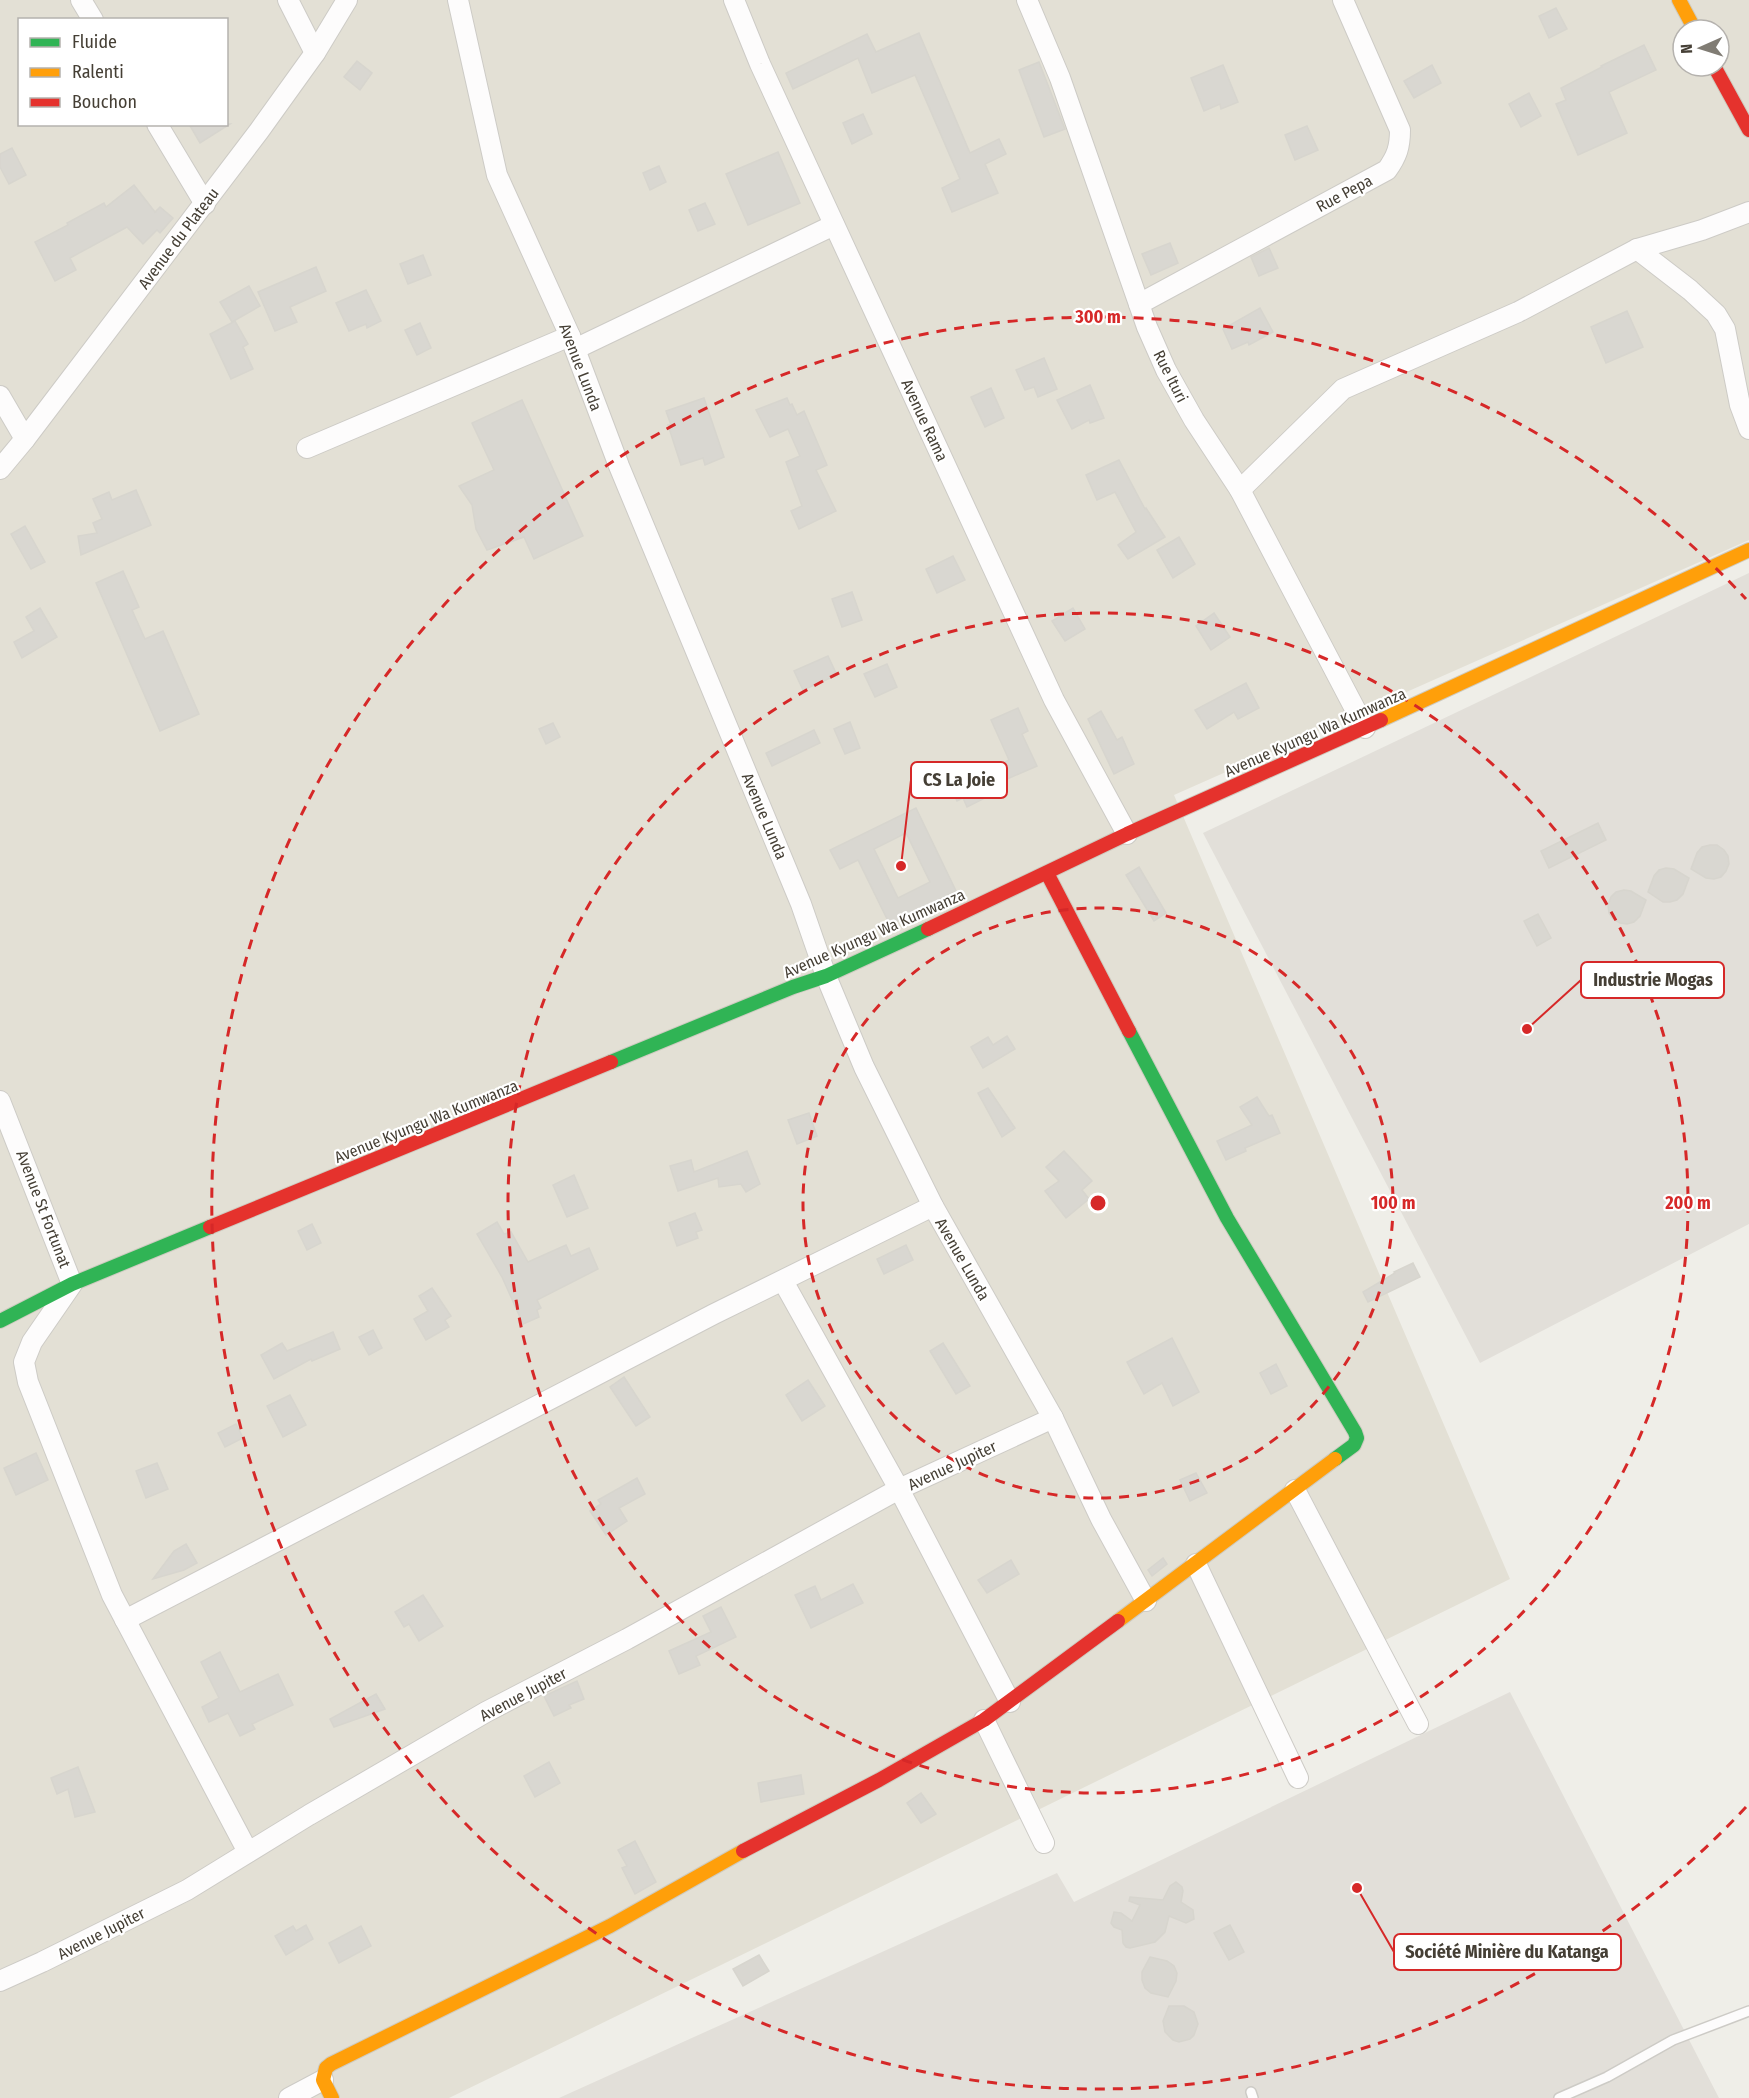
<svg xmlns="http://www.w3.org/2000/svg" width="1749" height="2098" font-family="'Fira Sans Condensed',sans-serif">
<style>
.residential{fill:#e3e0d5;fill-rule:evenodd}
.industrial{fill:#e2dfd9}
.building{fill:#d9d7d1;stroke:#d7d5ce;stroke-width:1.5;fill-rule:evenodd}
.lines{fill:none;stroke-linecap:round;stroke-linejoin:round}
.lane-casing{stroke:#cdcbc6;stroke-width:12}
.street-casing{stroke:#cdcbc6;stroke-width:22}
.fast-casing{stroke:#cecbc0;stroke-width:16}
.slow-casing{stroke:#cecbc0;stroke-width:16}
.jam-casing{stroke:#cecbc0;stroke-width:16}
.lane{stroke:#fdfcfc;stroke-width:9}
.street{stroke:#fdfcfc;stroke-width:20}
.fast{stroke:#30b455;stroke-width:14}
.slow{stroke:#ff9f0a;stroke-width:14}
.jam{stroke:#e5322d;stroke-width:14}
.ring{fill:none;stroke:#d62828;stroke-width:3;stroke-dasharray:10 8}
.labels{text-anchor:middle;stroke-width:4.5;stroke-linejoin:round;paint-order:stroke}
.street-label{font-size:16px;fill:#453f35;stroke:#fff}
.centre{fill:#d62828;stroke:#fff;stroke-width:3}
.ring-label{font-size:18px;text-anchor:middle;font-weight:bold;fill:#d62828;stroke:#fff;stroke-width:4.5;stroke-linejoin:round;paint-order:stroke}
.leader{fill:none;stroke:#d62828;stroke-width:2}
.callout-dot{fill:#d62828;stroke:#fff;stroke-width:2}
.callout{fill:#fff;stroke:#d62828;stroke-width:2}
.callout-label{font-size:18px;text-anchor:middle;font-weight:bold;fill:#453f35}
</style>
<rect width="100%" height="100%" fill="#efeee8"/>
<path class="residential" d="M0,0H1749V540L1174,795L1510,1579L449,2098H0ZM20,20H226V124H20ZM1683,30H1719V66H1683Z"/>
<g class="industrial">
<path d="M1749,573V1224L1480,1363L1203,833Z"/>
<path d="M1510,1692L1719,2098H559L1057,1873L1074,1902Z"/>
</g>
<g class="building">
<path d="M1556,8L1567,29L1549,38L1539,16Z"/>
<path d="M919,33L970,153L999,139L1006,154L985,164L998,193L952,212L942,188L960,179L915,75L872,93L858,58L793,89L786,73L867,34L876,52Z"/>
<path d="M1644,45L1656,70L1609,92L1627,133L1578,155L1556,104L1566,100L1561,88L1602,67L1601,66Z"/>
<path d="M357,61L372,73L360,90L344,77Z"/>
<path d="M1039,62L1065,129L1044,137L1019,70Z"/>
<path d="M1223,65L1238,102L1221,109L1220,104L1204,111L1191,78Z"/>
<path d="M1432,65L1441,83L1414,98L1404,81Z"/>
<path d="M1529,93L1541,116L1521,127L1509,104Z"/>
<path d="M863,114L872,134L852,144L843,123Z"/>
<path d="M189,124H230L200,143Z"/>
<path d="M1307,126L1318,150L1295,160L1285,135Z"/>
<path d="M12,148L26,175L9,184L0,167V154Z"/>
<path d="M778,152L800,203L748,225L726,174Z"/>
<path d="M659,166L666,182L650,190L643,173Z"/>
<path d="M134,185L155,212L160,207L173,218L160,233L157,230L143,244L127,227L70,258L76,270L55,281L35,242L68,225L67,223L104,203L106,207Z"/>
<path d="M705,203L715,224L698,231L689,210Z"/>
<path d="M1170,243L1178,263L1151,275L1142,254Z"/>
<path d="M1269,248L1278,268L1259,276L1251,257Z"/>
<path d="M423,255L431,275L408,284L400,264Z"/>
<path d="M316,267L326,291L290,307L297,322L275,331L258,292Z"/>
<path d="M249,286L260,306L232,322L220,302Z"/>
<path d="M366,290L381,321L367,328L366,324L349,331L336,303Z"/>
<path d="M1260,308L1273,332L1249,345L1248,342L1232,349L1223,329Z"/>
<path d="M1627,311L1643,347L1606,363L1591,327Z"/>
<path d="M235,321L248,344L243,347L253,369L231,379L210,334Z"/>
<path d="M420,323L431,348L417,355L405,330Z"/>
<path d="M1044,358L1057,389L1038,397L1034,387L1025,390L1016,370Z"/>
<path d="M1090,385L1104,418L1090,423L1089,420L1072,429L1057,400Z"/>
<path d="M991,388L1004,418L985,427L971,397Z"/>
<path d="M704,398L724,457L705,465L703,458L681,465L668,425H671L666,411Z"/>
<path d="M787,398L790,405L792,404L797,415L804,411L827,465L816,470L836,511L799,529L791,511L802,506L786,462L800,456L788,429L770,437L756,410Z"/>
<path d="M522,400L583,536L534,559L524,537L487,550L476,529L472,505L459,486L494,470L472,423Z"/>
<path d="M1119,460L1145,509L1146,508L1165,537L1128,559L1118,545L1136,532L1115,492L1097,500L1086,475Z"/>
<path d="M136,490L151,525L81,555L78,536L97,533L93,523L102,519L93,499L109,492L112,500Z"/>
<path d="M25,526L45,562L31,569L11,534Z"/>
<path d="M1179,537L1195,564L1173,578L1157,550Z"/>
<path d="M953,556L965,580L937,593L926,569Z"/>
<path d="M123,571L139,607L132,610L145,639L163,631L199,714L160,731L96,583Z"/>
<path d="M852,592L862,620L842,627L832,599Z"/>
<path d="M40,608L57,637L22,658L14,642L34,631L26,617Z"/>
<path d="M1073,608L1085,629L1065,641L1052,621Z"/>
<path d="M1214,613L1230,637L1211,650L1196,626Z"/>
<path d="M828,656L837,675L803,690L794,671Z"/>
<path d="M887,664L897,687L875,697L864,674Z"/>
<path d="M1246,683L1259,708L1238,719L1234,712L1207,729L1195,710Z"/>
<path d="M1018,708L1028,731L1022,734L1037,766L998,783L1001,790L967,807L963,798L957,801L952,789L1009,760L991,720Z"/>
<path d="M1101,711L1117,740L1122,737L1134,764L1114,774L1088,719Z"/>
<path d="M850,722L860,748L845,754L834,729Z"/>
<path d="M553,723L560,737L546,744L539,729Z"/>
<path d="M814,730L820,743L772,766L766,753Z"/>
<path d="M916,808L956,891L890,925L858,860L840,869L830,850ZM906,833L930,882L898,898L874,849Z"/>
<path d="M1598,823L1606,840L1549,868L1541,851Z"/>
<path d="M1710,845H1717L1724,850L1728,856L1729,864L1726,871L1721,877L1714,879L1706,878L1691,869L1697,853L1702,847Z"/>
<path d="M1139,867L1166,913L1154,921L1126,875Z"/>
<path d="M1666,868L1674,869L1689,878L1683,894L1677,900L1670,902H1663L1648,892L1654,876L1659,870Z"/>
<path d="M1624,890L1631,891L1646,900L1640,916L1634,922L1627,924L1620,923L1613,919L1609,913L1608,905L1611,897L1616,892Z"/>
<path d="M1538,914L1551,938L1537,946L1524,921Z"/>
<path d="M1007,1036L1015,1049L983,1068L971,1047L988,1037L993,1045Z"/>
<path d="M988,1088L1015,1128L1002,1137L978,1093Z"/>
<path d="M1257,1097L1269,1116L1272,1115L1280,1133L1245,1148L1246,1151L1226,1160L1217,1141L1252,1125L1240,1107Z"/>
<path d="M809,1113L817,1136L797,1144L788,1120Z"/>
<path d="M747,1151L760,1184L746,1192L741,1184L719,1187L718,1178L678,1191L670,1166L691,1160L694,1172Z"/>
<path d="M1064,1151L1092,1181L1082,1190L1089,1199L1066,1218L1045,1191L1059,1181L1046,1167Z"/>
<path d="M574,1175L588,1208L567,1217L553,1185Z"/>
<path d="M695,1213L702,1230L696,1232L698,1238L677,1246L669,1223Z"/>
<path d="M497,1222L504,1234L511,1232L528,1262L566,1245L571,1256L589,1248L598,1269L537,1300L541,1308L537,1310L539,1317L523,1324L502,1277L477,1234Z"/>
<path d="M312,1224L321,1243L307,1250L298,1231Z"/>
<path d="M906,1245L913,1260L884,1274L877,1259Z"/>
<path d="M1413,1263L1420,1277L1368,1302L1363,1292L1395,1273L1394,1272Z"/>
<path d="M432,1288L451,1316L445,1320L449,1327L426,1340L414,1319L428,1311L419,1296Z"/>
<path d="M373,1330L382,1348L369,1355L359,1337Z"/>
<path d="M333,1332L340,1349L312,1361L311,1359L274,1379L261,1355L282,1343L287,1351Z"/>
<path d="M1172,1338L1199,1392L1173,1406L1162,1383L1144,1394L1127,1362Z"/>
<path d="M943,1343L970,1386L956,1394L930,1351Z"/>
<path d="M1276,1364L1287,1386L1271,1394L1260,1373Z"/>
<path d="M624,1377L650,1417L636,1426L610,1387Z"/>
<path d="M808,1380L825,1406L802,1421L786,1395Z"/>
<path d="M290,1395L306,1425L283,1437L267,1406Z"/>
<path d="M236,1424L243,1438L225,1447L218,1433Z"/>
<path d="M36,1453L48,1480L16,1495L4,1468Z"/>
<path d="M157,1463L168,1489L146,1498L136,1471Z"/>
<path d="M1196,1473L1207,1493L1190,1501L1180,1480Z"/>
<path d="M637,1478L645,1494L619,1508L627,1521L606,1535L590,1511L601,1504L598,1500Z"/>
<path d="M186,1544L197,1563L184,1570L153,1579L174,1551Z"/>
<path d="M1163,1558L1167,1564L1152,1576L1148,1570Z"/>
<path d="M1011,1560L1019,1574L987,1593L978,1580Z"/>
<path d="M853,1584L863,1603L811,1628L795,1595L815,1586L821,1600Z"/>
<path d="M423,1595L443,1626L419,1641L409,1624L404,1627L395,1612Z"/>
<path d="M721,1607L736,1637L696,1656L700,1665L679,1674L669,1651L711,1632L703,1616Z"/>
<path d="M220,1652L240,1692L278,1674L293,1705L252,1724L255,1729L240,1736L228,1713L209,1722L202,1707L219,1698L201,1662Z"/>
<path d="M577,1681L584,1699L569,1705L571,1708L554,1716L544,1696Z"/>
<path d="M376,1694L385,1709L334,1727L330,1719Z"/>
<path d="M549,1762L560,1783L535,1797L524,1776Z"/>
<path d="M78,1767L95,1812L75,1817L68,1789L57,1794L51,1778Z"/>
<path d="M801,1775L804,1794L761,1802L758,1783Z"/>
<path d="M921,1793L936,1814L921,1823L907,1803Z"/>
<path d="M635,1841L656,1882L635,1894L622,1868L627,1866L618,1850Z"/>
<path d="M1176,1882L1182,1887L1183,1891L1181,1902L1193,1910L1194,1919L1186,1923L1169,1916L1165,1932L1155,1942L1130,1948L1126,1947L1123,1943L1122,1930L1114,1927L1111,1923L1114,1912L1121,1913L1132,1921L1140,1905L1129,1901L1130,1897L1163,1900L1170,1886Z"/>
<path d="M306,1925L313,1939L286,1955L275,1936L293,1926L296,1931Z"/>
<path d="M1230,1925L1244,1952L1229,1960L1214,1933Z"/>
<path d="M361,1926L371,1946L339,1963L329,1943Z"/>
<path d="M759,1955L769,1971L743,1986L733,1969Z"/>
<path d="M1150,1957L1167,1961L1174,1966L1177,1973L1176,1981L1168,1997L1151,1993L1145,1988L1142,1980V1972Z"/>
<path d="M1169,2006H1184L1194,2012L1198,2024L1194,2035L1190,2039L1179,2042L1173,2040L1165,2032L1163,2021Z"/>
</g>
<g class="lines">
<g class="lane-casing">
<g id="lane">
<path d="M1251,2092L1253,2098"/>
<path d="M1559,2098L1607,2077L1673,2040L1749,2011"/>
</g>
</g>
<g class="street-casing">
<g id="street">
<path d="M81,0L93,20"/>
<path d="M288,0L315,53"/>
<path d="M458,0L497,175L570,336L619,466L801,904L826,976L864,1067L933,1206L1053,1418L1101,1519L1146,1601"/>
<path d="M734,0L760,64L1054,700L1127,834"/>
<path d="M1027,0L1060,78L1147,327L1166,370L1194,420L1240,490L1365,728"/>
<path d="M157,124L205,204"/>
<path d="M1637,249L1690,290L1716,314L1725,329L1740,405L1749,429"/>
<path d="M1139,304L1387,170C1397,156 1400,147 1400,130L1343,0"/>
<path d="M575,349L834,225"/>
<path d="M0,396L25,439"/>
<path d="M307,448L570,336"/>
<path d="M0,469L25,439L259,131L315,53L347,0"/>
<path d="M1240,490L1343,389L1518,312L1637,249L1702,230L1749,212"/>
<path d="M0,1101L72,1284L32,1342L24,1362L28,1382L112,1595L248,1852"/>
<path d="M783,1281L899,1489L1010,1702"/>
<path d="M1295,1490L1418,1724"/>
<path d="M1196,1564L1298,1778"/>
<path d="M125,1620L714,1314L933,1206"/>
<path d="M984,1720L1044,1843"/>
<path d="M0,1981L42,1962L187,1890L309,1815L486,1712L627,1639L899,1489L1053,1418"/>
<path d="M289,2098L323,2080"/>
</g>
</g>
<g class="fast-casing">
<g id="fast">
<path d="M1129,1031L1227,1218L1355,1432L1357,1438L1354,1445L1335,1459"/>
<path d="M611,1062L793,987L826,976L928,929"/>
<path d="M0,1321L72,1284L210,1227"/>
</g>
</g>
<g class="slow-casing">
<g id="slow">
<path d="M1679,0L1695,30"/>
<path d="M1381,720L1749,550"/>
<path d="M1118,1621L1335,1459"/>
<path d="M332,2098L323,2080L326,2068L331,2064L610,1926L743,1851"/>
</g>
</g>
<g class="jam-casing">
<g id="jam">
<path d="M1714,66L1749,130"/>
<path d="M1047,873L1129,1031"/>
<path d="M928,929L1127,834L1381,720"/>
<path d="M210,1227L611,1062"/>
<path d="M743,1851L879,1780L984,1720L1118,1621"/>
</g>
</g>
<use href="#lane" class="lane"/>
<use href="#street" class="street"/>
<use href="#fast" class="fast"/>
<use href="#slow" class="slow"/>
<use href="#jam" class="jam"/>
</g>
<g class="ring">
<circle cx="1098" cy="1203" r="295"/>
<circle cx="1098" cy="1203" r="590"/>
<path d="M1746 1807A886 886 0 1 1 1746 599"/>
</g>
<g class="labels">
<g class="street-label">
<text transform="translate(1344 193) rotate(-28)" y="6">Rue Pepa</text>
<text transform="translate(178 238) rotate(-53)" y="6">Avenue du Plateau</text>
<text transform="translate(581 367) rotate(69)" y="6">Avenue Lunda</text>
<text transform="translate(1171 376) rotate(63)" y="6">Rue Ituri</text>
<text transform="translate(925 420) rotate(65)" y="6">Avenue Rama</text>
<text transform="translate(1315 732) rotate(-24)" y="6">Avenue Kyungu Wa Kumwanza</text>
<text transform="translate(765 816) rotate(67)" y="6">Avenue Lunda</text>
<text transform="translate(874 933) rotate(-24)" y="6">Avenue Kyungu Wa Kumwanza</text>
<text transform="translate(426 1121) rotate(-22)" y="6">Avenue Kyungu Wa Kumwanza</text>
<text transform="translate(44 1209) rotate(69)" y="6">Avenue St Fortunat</text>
<text transform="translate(963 1259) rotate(60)" y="6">Avenue Lunda</text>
<text transform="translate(952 1465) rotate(-25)" y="6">Avenue Jupiter</text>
<text transform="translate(523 1694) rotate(-28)" y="6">Avenue Jupiter</text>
<text transform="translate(101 1933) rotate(-27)" y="6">Avenue Jupiter</text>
</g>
</g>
<circle cx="1098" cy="1203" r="9" class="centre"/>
<g class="ring-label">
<text x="1098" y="323">300 m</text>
<text x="1393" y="1209">100 m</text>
<text x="1688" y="1209">200 m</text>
</g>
<path class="leader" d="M901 866L911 780M1527 1029L1581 980M1357 1888L1394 1952"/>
<g class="callout-dot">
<circle cx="901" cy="866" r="6"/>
<circle cx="1527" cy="1029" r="6"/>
<circle cx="1357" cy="1888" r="6"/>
</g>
<g class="callout">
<rect x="911" y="762" width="96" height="36" rx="6"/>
<rect x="1581" y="962" width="143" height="36" rx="6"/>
<rect x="1394" y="1934" width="227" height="36" rx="6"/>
</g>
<g class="callout-label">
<text x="959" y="786">CS La Joie</text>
<text x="1653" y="986">Industrie Mogas</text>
<text x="1507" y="1958">Société Minière du Katanga</text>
</g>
<rect x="18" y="18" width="210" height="108" fill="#ffffff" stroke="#b5b2ae" stroke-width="1.5"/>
<rect x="30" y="38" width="30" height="9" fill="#30b455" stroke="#b5b2ae" stroke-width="1.5"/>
<text x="72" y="48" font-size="18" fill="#453f35">Fluide</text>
<rect x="30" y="68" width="30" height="9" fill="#ff9f0a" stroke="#b5b2ae" stroke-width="1.5"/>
<text x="72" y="78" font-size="18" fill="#453f35">Ralenti</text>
<rect x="30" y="98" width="30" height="9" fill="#e5322d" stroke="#b5b2ae" stroke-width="1.5"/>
<text x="72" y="108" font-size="18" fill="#453f35">Bouchon</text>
<g transform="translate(1701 48) rotate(267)"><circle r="28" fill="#ffffff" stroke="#b5b2ae" stroke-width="1.5"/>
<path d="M0-4.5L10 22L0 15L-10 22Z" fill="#807c74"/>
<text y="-9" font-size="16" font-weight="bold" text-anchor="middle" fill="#453f35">N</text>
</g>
</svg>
